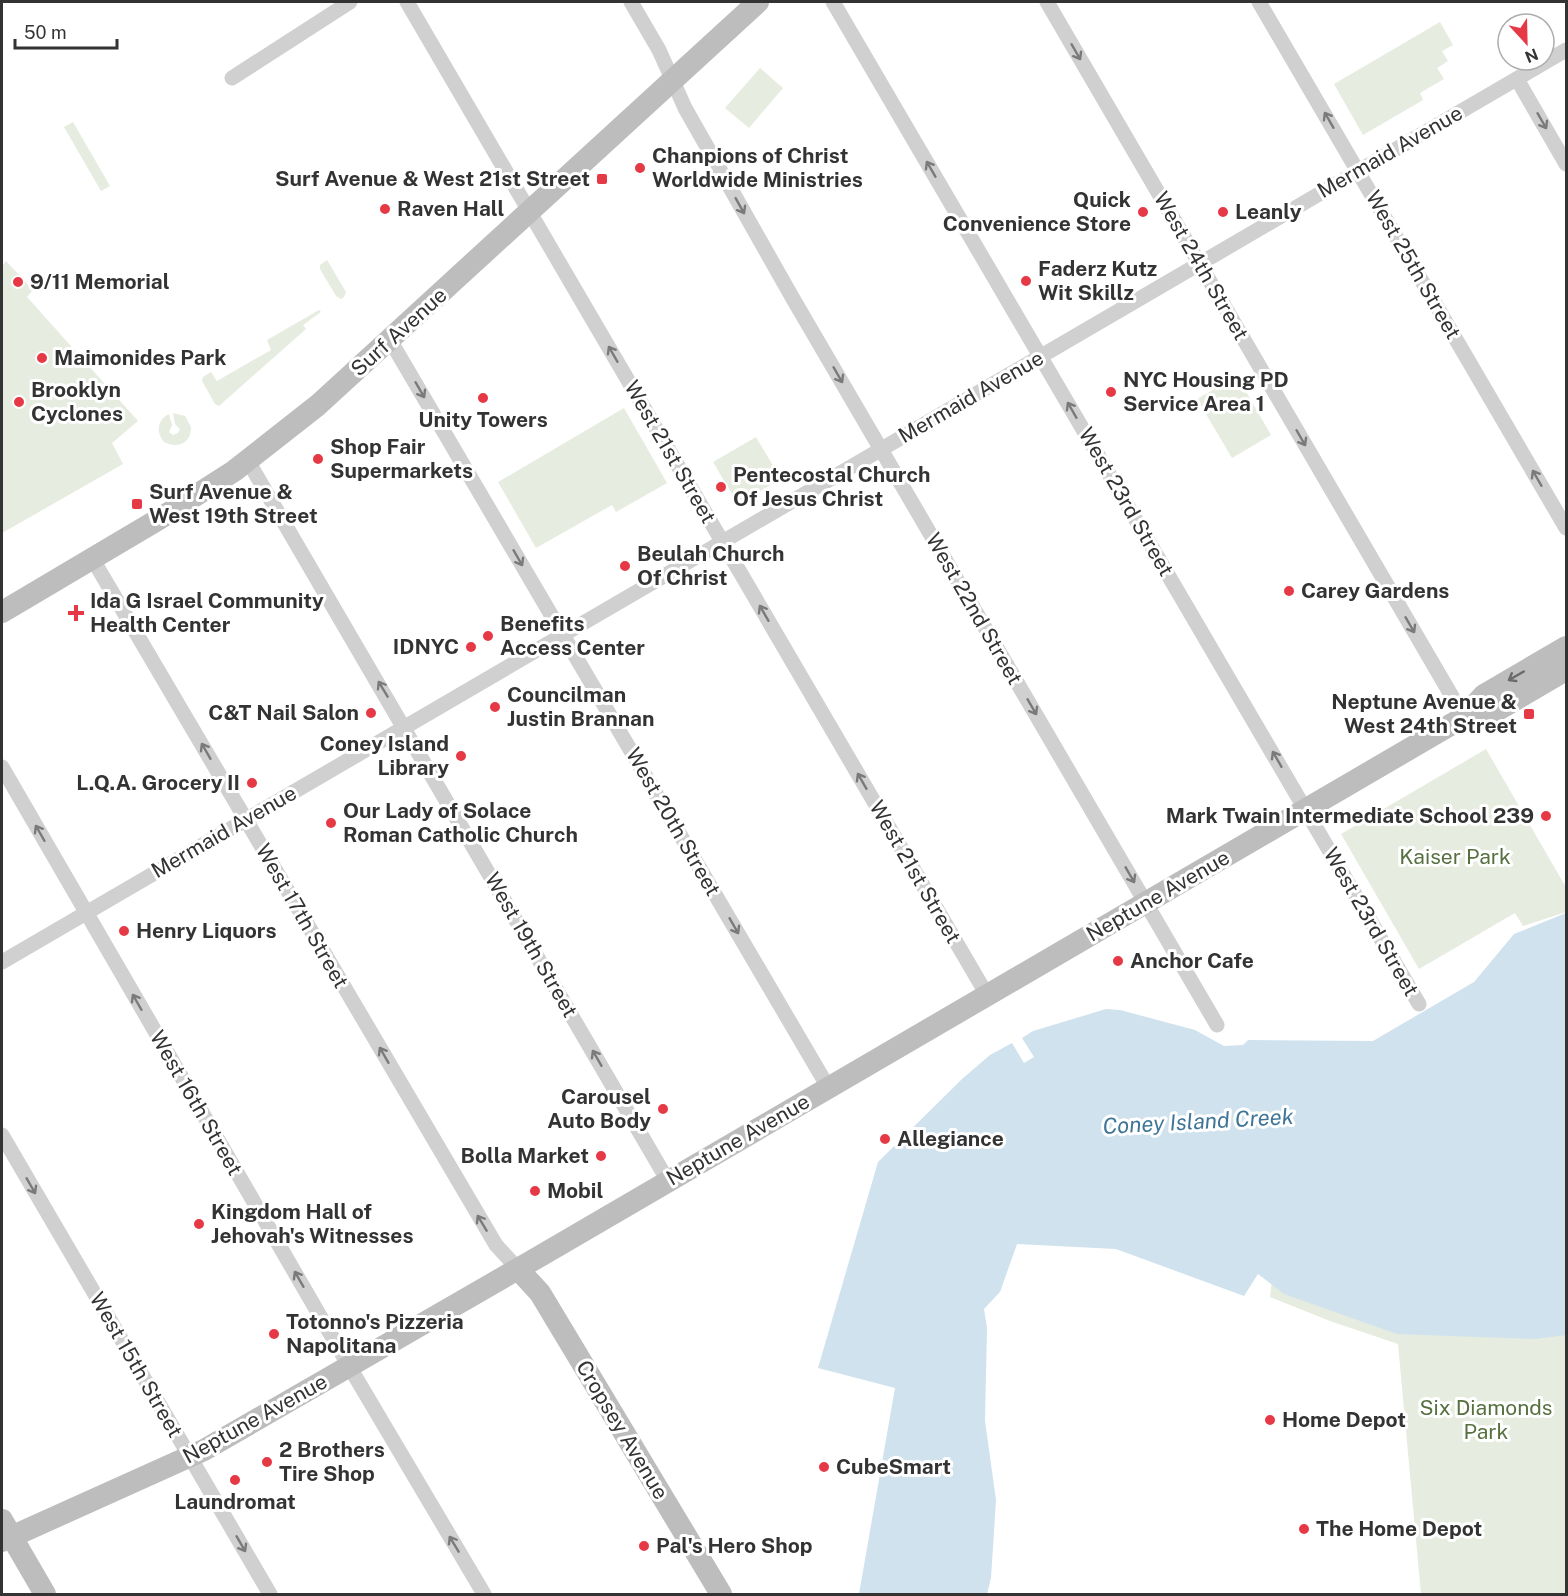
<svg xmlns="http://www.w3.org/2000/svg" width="1568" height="1596" font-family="'Public Sans',sans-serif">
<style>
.green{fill:#e6ecdf}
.water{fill:#cfe2ee}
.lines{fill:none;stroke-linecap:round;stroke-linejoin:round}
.street{stroke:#d0d0d0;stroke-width:15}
.secondary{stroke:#bdbdbd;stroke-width:22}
.oneway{stroke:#7a7a7a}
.oneway2{stroke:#6a6a6a}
.poi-dot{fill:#e63946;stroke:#fff;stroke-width:2}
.labels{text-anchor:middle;stroke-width:6;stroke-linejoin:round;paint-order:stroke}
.street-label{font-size:21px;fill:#333;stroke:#fff}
.poi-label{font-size:21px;font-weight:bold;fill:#333;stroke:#fff;text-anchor:start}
.park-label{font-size:21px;fill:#56703f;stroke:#fff}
.water-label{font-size:22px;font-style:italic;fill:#3f7597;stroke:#fff}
</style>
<rect width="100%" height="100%" fill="#fff"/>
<g class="green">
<path d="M1440,22L1453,45L1442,51L1448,61L1437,68L1444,79L1420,93L1423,100L1363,135L1334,84Z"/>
<path d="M760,68L783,88L749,128L725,108Z"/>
<path d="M73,122L110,186L101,191L64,127Z"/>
<path d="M327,260L346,292L344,297L341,299L336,296L320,269V265Z"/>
<path d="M6,261L33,290L27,297L138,421L112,443L123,464L2,533V266Z"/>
<path d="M319,310L321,312L303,325L306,329L219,406L215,404L202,381L203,377L211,372L217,381L271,350L267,340Z"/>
<path d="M1237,376L1271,435L1232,458L1197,399Z"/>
<path d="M624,408L667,483L616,512L612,505L536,548L498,482Z"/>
<path d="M173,413L185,416L191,427C191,443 179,449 164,442C156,432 157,420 169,414L172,425L169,432L173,435L178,433L180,429L175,424Z"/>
<path d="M756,437L781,479L738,504L713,462Z"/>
<path d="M1486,749L1564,884L1566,883V912L1523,926L1515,913L1419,969L1341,834Z"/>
<path d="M1272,1280L1566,1303V1594H1421L1398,1344L1330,1321L1270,1297Z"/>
</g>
<path class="water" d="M1566,913V1335L1535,1339L1397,1334L1284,1294L1258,1274L1244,1296L1116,1249L1017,1244L1000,1292L984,1309L987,1328L985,1421L996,1500L991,1578L987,1594H859L895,1388L818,1368L878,1162L962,1079L990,1055L1012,1043L1024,1063L1034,1057L1022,1038L1033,1031L1106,1009L1120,1010L1195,1030L1224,1046L1243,1045L1248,1040L1373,1041L1474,982L1514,934Z"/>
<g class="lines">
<g class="street">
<path d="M407,2L987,995"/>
<path d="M631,2L659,50L685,108L792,297L1217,1025"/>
<path d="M833,2L1419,1004"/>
<path d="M1047,2L1464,717"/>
<path d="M1259,2L1566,528"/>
<path d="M232,78L350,2"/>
<path d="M1517,79L1566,164"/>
<path d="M390,340L828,1087"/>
<path d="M248,461L668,1181"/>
<path d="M92,558L496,1245L518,1269"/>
<path d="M2,767L349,1366L484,1594"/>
<path d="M2,962L1566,50"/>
<path d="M2,1135L270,1594"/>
</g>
<g class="secondary">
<path d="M2,612L159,519L234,471L318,405L758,2"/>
<path d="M1464,717L1496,711L1566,670"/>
<path d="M518,1269L540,1293L721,1594"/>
<path d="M2,1520L45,1594"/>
<path d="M2,1541L204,1450L542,1255L1464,717L1484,695L1566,647"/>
</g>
</g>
<defs><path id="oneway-shaft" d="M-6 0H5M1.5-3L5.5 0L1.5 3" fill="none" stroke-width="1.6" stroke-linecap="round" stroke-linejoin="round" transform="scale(1.5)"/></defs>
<g class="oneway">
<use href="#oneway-shaft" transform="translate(1076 52) rotate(60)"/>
<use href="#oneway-shaft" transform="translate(1329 120) rotate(-120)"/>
<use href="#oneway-shaft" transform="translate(1542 121) rotate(60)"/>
<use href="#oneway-shaft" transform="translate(931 169) rotate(-120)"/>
<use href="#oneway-shaft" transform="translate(740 206) rotate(61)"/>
<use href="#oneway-shaft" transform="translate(613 354) rotate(-120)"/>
<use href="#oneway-shaft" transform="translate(838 375) rotate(60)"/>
<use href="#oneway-shaft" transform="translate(420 390) rotate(60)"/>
<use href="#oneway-shaft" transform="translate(1072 410) rotate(-120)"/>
<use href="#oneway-shaft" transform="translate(1301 438) rotate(60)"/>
<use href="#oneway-shaft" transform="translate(1537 478) rotate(-120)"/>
<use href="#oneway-shaft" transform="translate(518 558) rotate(60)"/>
<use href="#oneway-shaft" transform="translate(764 613) rotate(-120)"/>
<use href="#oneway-shaft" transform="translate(1410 625) rotate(60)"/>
<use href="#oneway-shaft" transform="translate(383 689) rotate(-121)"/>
<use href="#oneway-shaft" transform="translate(1032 707) rotate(60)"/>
<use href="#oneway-shaft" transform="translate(206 751) rotate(-120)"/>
<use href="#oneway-shaft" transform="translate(1277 759) rotate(-120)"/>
<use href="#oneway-shaft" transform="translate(862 781) rotate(-120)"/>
<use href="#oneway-shaft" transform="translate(40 833) rotate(-120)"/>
<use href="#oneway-shaft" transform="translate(1130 875) rotate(60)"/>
<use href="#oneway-shaft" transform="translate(734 926) rotate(60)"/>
<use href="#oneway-shaft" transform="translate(137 1002) rotate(-120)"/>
<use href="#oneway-shaft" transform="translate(384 1055) rotate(-120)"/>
<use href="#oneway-shaft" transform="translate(597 1058) rotate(-120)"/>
<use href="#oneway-shaft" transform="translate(31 1186) rotate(60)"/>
<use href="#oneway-shaft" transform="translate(482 1223) rotate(-121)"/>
<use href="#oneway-shaft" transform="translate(299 1279) rotate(-120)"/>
<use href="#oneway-shaft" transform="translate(241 1544) rotate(60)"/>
<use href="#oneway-shaft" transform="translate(454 1544) rotate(-121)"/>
</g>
<use class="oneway2" href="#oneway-shaft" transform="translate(1516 676) rotate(150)"/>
<g class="poi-dot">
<circle cx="640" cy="168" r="6"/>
<rect x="596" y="173" width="12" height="12" rx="3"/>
<circle cx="385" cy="209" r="6"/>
<circle cx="1143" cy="212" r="6"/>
<circle cx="1223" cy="212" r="6"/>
<circle cx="1026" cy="281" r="6"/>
<circle cx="18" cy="282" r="6"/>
<circle cx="42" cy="358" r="6"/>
<circle cx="1111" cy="392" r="6"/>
<circle cx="483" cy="398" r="6"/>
<circle cx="19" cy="402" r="6"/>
<circle cx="318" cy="459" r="6"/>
<circle cx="721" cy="487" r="6"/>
<rect x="131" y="498" width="12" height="12" rx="3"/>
<circle cx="625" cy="566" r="6"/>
<circle cx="1289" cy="591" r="6"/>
<path d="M73 604h6v6h6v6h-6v6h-6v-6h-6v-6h6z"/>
<circle cx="488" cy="636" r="6"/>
<circle cx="471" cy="647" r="6"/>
<circle cx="495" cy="707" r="6"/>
<circle cx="371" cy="713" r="6"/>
<rect x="1523" y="708" width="12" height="12" rx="3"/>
<circle cx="461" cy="756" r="6"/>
<circle cx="252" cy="783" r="6"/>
<circle cx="1546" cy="816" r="6"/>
<circle cx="331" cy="823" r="6"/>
<circle cx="124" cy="931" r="6"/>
<circle cx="1118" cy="961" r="6"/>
<circle cx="663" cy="1109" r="6"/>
<circle cx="885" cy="1139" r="6"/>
<circle cx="601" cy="1156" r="6"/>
<circle cx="535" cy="1191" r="6"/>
<circle cx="199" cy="1224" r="6"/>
<circle cx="274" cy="1334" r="6"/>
<circle cx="1270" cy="1420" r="6"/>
<circle cx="267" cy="1462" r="6"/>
<circle cx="824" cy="1467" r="6"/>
<circle cx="235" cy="1480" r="6"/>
<circle cx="1304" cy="1529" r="6"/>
<circle cx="644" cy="1546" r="6"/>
</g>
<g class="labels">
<g class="street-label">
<text transform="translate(1390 152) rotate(-30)" y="7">Mermaid Avenue</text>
<text transform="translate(1413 265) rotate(60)" y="7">West 25th Street</text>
<text transform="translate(1201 266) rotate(60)" y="7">West 24th Street</text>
<text transform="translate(399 332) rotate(-42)" y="7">Surf Avenue</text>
<text transform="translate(971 397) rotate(-30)" y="7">Mermaid Avenue</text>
<text transform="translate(670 452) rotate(60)" y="7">West 21st Street</text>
<text transform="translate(1126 502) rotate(60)" y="7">West 23rd Street</text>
<text transform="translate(974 609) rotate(60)" y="7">West 22nd Street</text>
<text transform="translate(673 822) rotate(60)" y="7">West 20th Street</text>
<text transform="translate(224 832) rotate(-30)" y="7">Mermaid Avenue</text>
<text transform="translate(915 872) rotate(60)" y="7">West 21st Street</text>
<text transform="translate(1158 896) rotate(-30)" y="7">Neptune Avenue</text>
<text transform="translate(302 916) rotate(60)" y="7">West 17th Street</text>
<text transform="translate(1371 922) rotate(60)" y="7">West 23rd Street</text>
<text transform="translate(531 945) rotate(60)" y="7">West 19th Street</text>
<text transform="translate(196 1103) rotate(60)" y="7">West 16th Street</text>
<text transform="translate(738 1140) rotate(-30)" y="7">Neptune Avenue</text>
<text transform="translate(136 1365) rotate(60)" y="7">West 15th Street</text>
<text transform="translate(255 1419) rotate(-29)" y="7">Neptune Avenue</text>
<text transform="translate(622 1430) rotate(59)" y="7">Cropsey Avenue</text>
</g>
<g class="poi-label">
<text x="652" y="163">Chanpions of Christ<tspan x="652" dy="24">Worldwide Ministries</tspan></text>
<text x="590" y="186" text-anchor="end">Surf Avenue &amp; West 21st Street</text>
<text x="1131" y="207" text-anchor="end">Quick<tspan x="1131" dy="24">Convenience Store</tspan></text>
<text x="397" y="216">Raven Hall</text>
<text x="1235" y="219">Leanly</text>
<text x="1038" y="276">Faderz Kutz<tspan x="1038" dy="24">Wit Skillz</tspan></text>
<text x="30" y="289">9/11 Memorial</text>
<text x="54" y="365">Maimonides Park</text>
<text x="1123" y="387">NYC Housing PD<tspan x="1123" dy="24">Service Area 1</tspan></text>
<text x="31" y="397">Brooklyn<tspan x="31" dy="24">Cyclones</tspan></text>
<text x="483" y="427" text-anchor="middle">Unity Towers</text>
<text x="330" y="454">Shop Fair<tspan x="330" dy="24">Supermarkets</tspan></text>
<text x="733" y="482">Pentecostal Church<tspan x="733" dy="24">Of Jesus Christ</tspan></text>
<text x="149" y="499">Surf Avenue &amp;<tspan x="149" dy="24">West 19th Street</tspan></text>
<text x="637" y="561">Beulah Church<tspan x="637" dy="24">Of Christ</tspan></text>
<text x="1301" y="598">Carey Gardens</text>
<text x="90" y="608">Ida G Israel Community<tspan x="90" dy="24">Health Center</tspan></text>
<text x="500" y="631">Benefits<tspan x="500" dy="24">Access Center</tspan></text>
<text x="459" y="654" text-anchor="end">IDNYC</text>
<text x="507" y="702">Councilman<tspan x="507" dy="24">Justin Brannan</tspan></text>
<text x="1517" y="709" text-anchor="end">Neptune Avenue &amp;<tspan x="1517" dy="24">West 24th Street</tspan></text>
<text x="359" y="720" text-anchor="end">C&amp;T Nail Salon</text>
<text x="449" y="751" text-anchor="end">Coney Island<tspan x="449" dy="24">Library</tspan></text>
<text x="240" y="790" text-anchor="end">L.Q.A. Grocery II</text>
<text x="343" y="818">Our Lady of Solace<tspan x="343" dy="24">Roman Catholic Church</tspan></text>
<text x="1534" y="823" text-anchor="end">Mark Twain Intermediate School 239</text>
<text x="136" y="938">Henry Liquors</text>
<text x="1130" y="968">Anchor Cafe</text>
<text x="651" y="1104" text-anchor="end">Carousel<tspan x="651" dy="24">Auto Body</tspan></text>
<text x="897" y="1146">Allegiance</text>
<text x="589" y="1163" text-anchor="end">Bolla Market</text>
<text x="547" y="1198">Mobil</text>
<text x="211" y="1219">Kingdom Hall of<tspan x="211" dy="24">Jehovah's Witnesses</tspan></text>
<text x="286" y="1329">Totonno's Pizzeria<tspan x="286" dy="24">Napolitana</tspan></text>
<text x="1282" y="1427">Home Depot</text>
<text x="279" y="1457">2 Brothers<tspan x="279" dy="24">Tire Shop</tspan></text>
<text x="836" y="1474">CubeSmart</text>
<text x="235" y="1509" text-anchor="middle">Laundromat</text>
<text x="1316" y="1536">The Home Depot</text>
<text x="656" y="1553">Pal's Hero Shop</text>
</g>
<g class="park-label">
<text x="1455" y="864">Kaiser Park</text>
<text x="1486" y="1415">Six Diamonds<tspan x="1486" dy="24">Park</tspan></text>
</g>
<g class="water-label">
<text transform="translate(1198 1121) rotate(-3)" y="8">Coney Island Creek</text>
</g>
</g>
<rect width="1568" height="1596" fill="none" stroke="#333333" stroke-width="6"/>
<g transform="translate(1526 42) rotate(158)"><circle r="28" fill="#ffffff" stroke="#adadad" stroke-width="1.5"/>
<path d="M0-4.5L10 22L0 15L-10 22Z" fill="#e63946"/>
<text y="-9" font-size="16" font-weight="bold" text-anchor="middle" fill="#333333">N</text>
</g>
<path d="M15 39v9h102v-9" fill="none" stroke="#333333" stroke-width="3"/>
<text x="24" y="39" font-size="18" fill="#333333" stroke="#ffffff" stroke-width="4.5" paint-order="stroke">50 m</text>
</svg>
